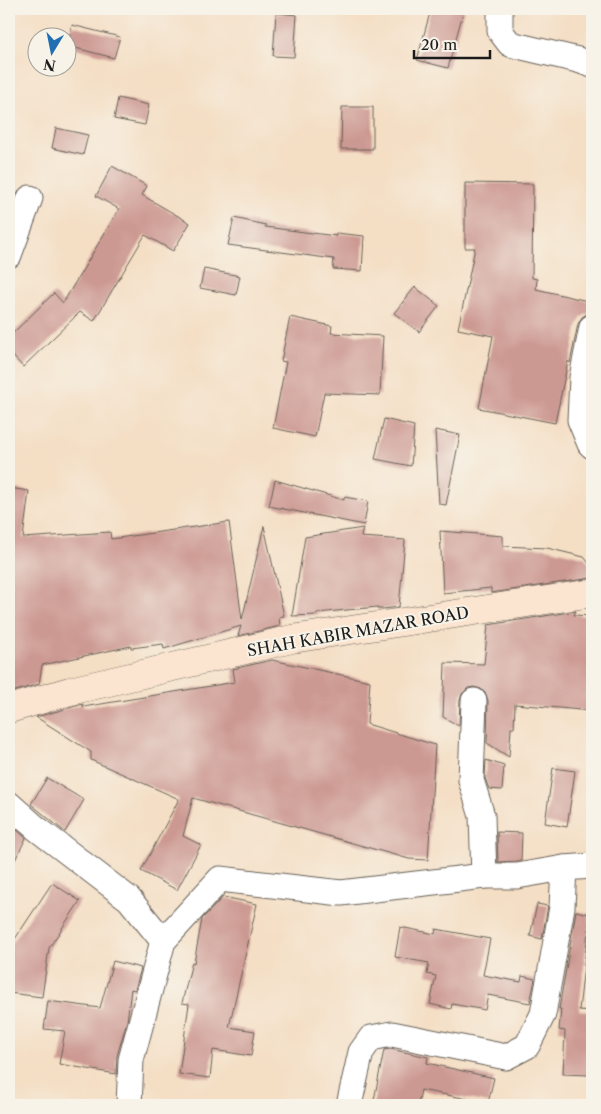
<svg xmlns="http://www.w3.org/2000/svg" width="601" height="1114" font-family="'Libre Caslon Text',serif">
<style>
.building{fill:#cc9992}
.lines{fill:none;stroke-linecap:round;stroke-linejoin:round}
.street-casing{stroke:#686057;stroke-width:27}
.secondary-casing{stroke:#686057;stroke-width:29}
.street{stroke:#fff;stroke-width:25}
.secondary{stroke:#fce5d0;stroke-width:28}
.labels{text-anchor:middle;stroke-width:4;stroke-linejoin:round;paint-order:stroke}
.street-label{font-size:16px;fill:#1c1c1c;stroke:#f7f3e8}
</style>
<rect width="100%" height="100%" fill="#f7f3e8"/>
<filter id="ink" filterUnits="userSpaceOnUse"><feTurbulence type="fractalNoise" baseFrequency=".02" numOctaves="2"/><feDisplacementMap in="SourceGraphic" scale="10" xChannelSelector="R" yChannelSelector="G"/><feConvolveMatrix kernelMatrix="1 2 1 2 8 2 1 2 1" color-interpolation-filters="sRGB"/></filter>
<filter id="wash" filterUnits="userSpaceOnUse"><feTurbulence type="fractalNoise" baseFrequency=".0096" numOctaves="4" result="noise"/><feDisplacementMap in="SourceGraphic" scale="20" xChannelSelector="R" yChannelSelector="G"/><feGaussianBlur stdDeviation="1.12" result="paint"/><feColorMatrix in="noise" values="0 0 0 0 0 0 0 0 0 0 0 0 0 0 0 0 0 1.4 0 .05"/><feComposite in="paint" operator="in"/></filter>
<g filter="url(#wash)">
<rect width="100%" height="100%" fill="#f4dec4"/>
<g id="blocks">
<g class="building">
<path d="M431,9H464L448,68L417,60Z"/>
<path d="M276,13L297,15L294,57L273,56Z"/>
<path d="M72,25L120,37L114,58L68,46Z"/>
<path d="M118,98L149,105L145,125L114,119Z"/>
<path d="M342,107H373V149H341Z"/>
<path d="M56,128L88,135L83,155L52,148Z"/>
<path d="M112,166L147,186L142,195L190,223L173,251L145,235L94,321L80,312L23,367L9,352V337L54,293L63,303L119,209L96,196Z"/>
<path d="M465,183L533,184L532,278L537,279L536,289L592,302V313L587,314L582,317L578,324L570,363L568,361L555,423L479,408L493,336L458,329L475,248H465Z"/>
<path d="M234,218L266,225L265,227L336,236V233L364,236L362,271L333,269L334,259L228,245Z"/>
<path d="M204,269L240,276L236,295L200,288Z"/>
<path d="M415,287L439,306L419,332L394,313Z"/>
<path d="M290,317L332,326L331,333L383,336L380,395L324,393L315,437L273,428L286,362L281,361Z"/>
<path d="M384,419L414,426L411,466L375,459Z"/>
<path d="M435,430L460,435L446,505L439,504Z"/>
<path d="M275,480L344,500V497L368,501L364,525L269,506Z"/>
<path d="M9,488L29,491L23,538L110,532L111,539L229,522L242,620L264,526L284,616L279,617L280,626L238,636L241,626L164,649L163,644L131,648V646L42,665L39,684L9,693Z"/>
<path d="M363,528L361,537L405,540L399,607L383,609H377V607L317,613V615L292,616L305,537Z"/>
<path d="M440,531L503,536V546L547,548L584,557L592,567V578L491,593V588L443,593Z"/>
<path d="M576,611L574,615L592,616V711L515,704L514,728H511L509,757L487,743L488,701L486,694L481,689L474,687L468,688L462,694L460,700L459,726L443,717L445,663L484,664L488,625Z"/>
<path d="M272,660L370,681L367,724L435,745L428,860L409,859L193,798L183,836L201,845L177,890L141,871L179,799L91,760V752L36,717L83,704V707L235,682L233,669Z"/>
<path d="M486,760L504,766L502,790L489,789L485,778Z"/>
<path d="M553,768L575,771L567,827L545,823Z"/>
<path d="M47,778L84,800L65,832L31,804Z"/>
<path d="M9,823L26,838L9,872Z"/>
<path d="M497,832L522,833L521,861L498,862Z"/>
<path d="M52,883L80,901L49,948L42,997L9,993V948Z"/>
<path d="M223,897L257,904L229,1027L255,1031L251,1056L213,1050L210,1078L179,1074L189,1004L182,1003L192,962L194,963L202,919Z"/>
<path d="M537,904L548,906L542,939L530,936Z"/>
<path d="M576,911L590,914L579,1010L592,1011L589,1075L563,1074L565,1031L559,1030L561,1009H559Z"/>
<path d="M400,927L435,934L436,929L490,939L483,975L521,982L522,976L535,979L530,1003L488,995L485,1010L452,1004L451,1009L430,1004L436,976L427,974L429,963L395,957Z"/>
<path d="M113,961L141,968L135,990L131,989L127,1021L117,1056L116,1074L59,1064L65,1031L44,1029L48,1001L100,1008Z"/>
<path d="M390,1049L428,1057L427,1063L494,1078L488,1103L421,1090L418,1105H373L384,1050Z"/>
</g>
</g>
</g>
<g filter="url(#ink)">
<use href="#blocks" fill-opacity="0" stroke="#686057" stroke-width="1"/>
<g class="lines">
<g class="street-casing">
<g id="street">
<path d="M500,9V31L510,44L578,60L592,65"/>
<path d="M9,255L30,198"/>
<path d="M592,327L582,378L580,420L590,444L592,446"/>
<path d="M474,701L471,780L482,816L484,876"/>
<path d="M9,804L36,828L129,899L163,941"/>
<path d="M129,1105L131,1060L163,941L220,879L341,893L484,876H517L564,868L592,866"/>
<path d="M349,1105L361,1052L371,1038L392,1034L506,1057L527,1046L543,1014L562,907L564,868"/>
</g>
</g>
<g class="secondary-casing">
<path id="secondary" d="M9,709L70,691L292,639L592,593"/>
</g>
<use href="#street" class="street"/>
<use href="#secondary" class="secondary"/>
</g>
</g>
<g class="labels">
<g class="street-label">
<text transform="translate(358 631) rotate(-10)" y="6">SHAH KABIR MAZAR ROAD</text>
</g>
</g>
<rect width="601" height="1114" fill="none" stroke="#f7f3e8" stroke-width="30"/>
<g transform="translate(52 52) rotate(190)"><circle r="24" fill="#f7f3e8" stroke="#9f9d96"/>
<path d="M0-4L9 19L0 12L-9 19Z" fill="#1f6fb2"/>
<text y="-8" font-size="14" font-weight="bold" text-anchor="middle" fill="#1c1c1c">N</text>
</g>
<path d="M414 50v8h76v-8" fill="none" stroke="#1c1c1c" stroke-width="2.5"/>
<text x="421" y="50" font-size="15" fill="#1c1c1c" stroke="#f7f3e8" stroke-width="4" paint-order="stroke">20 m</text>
</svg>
